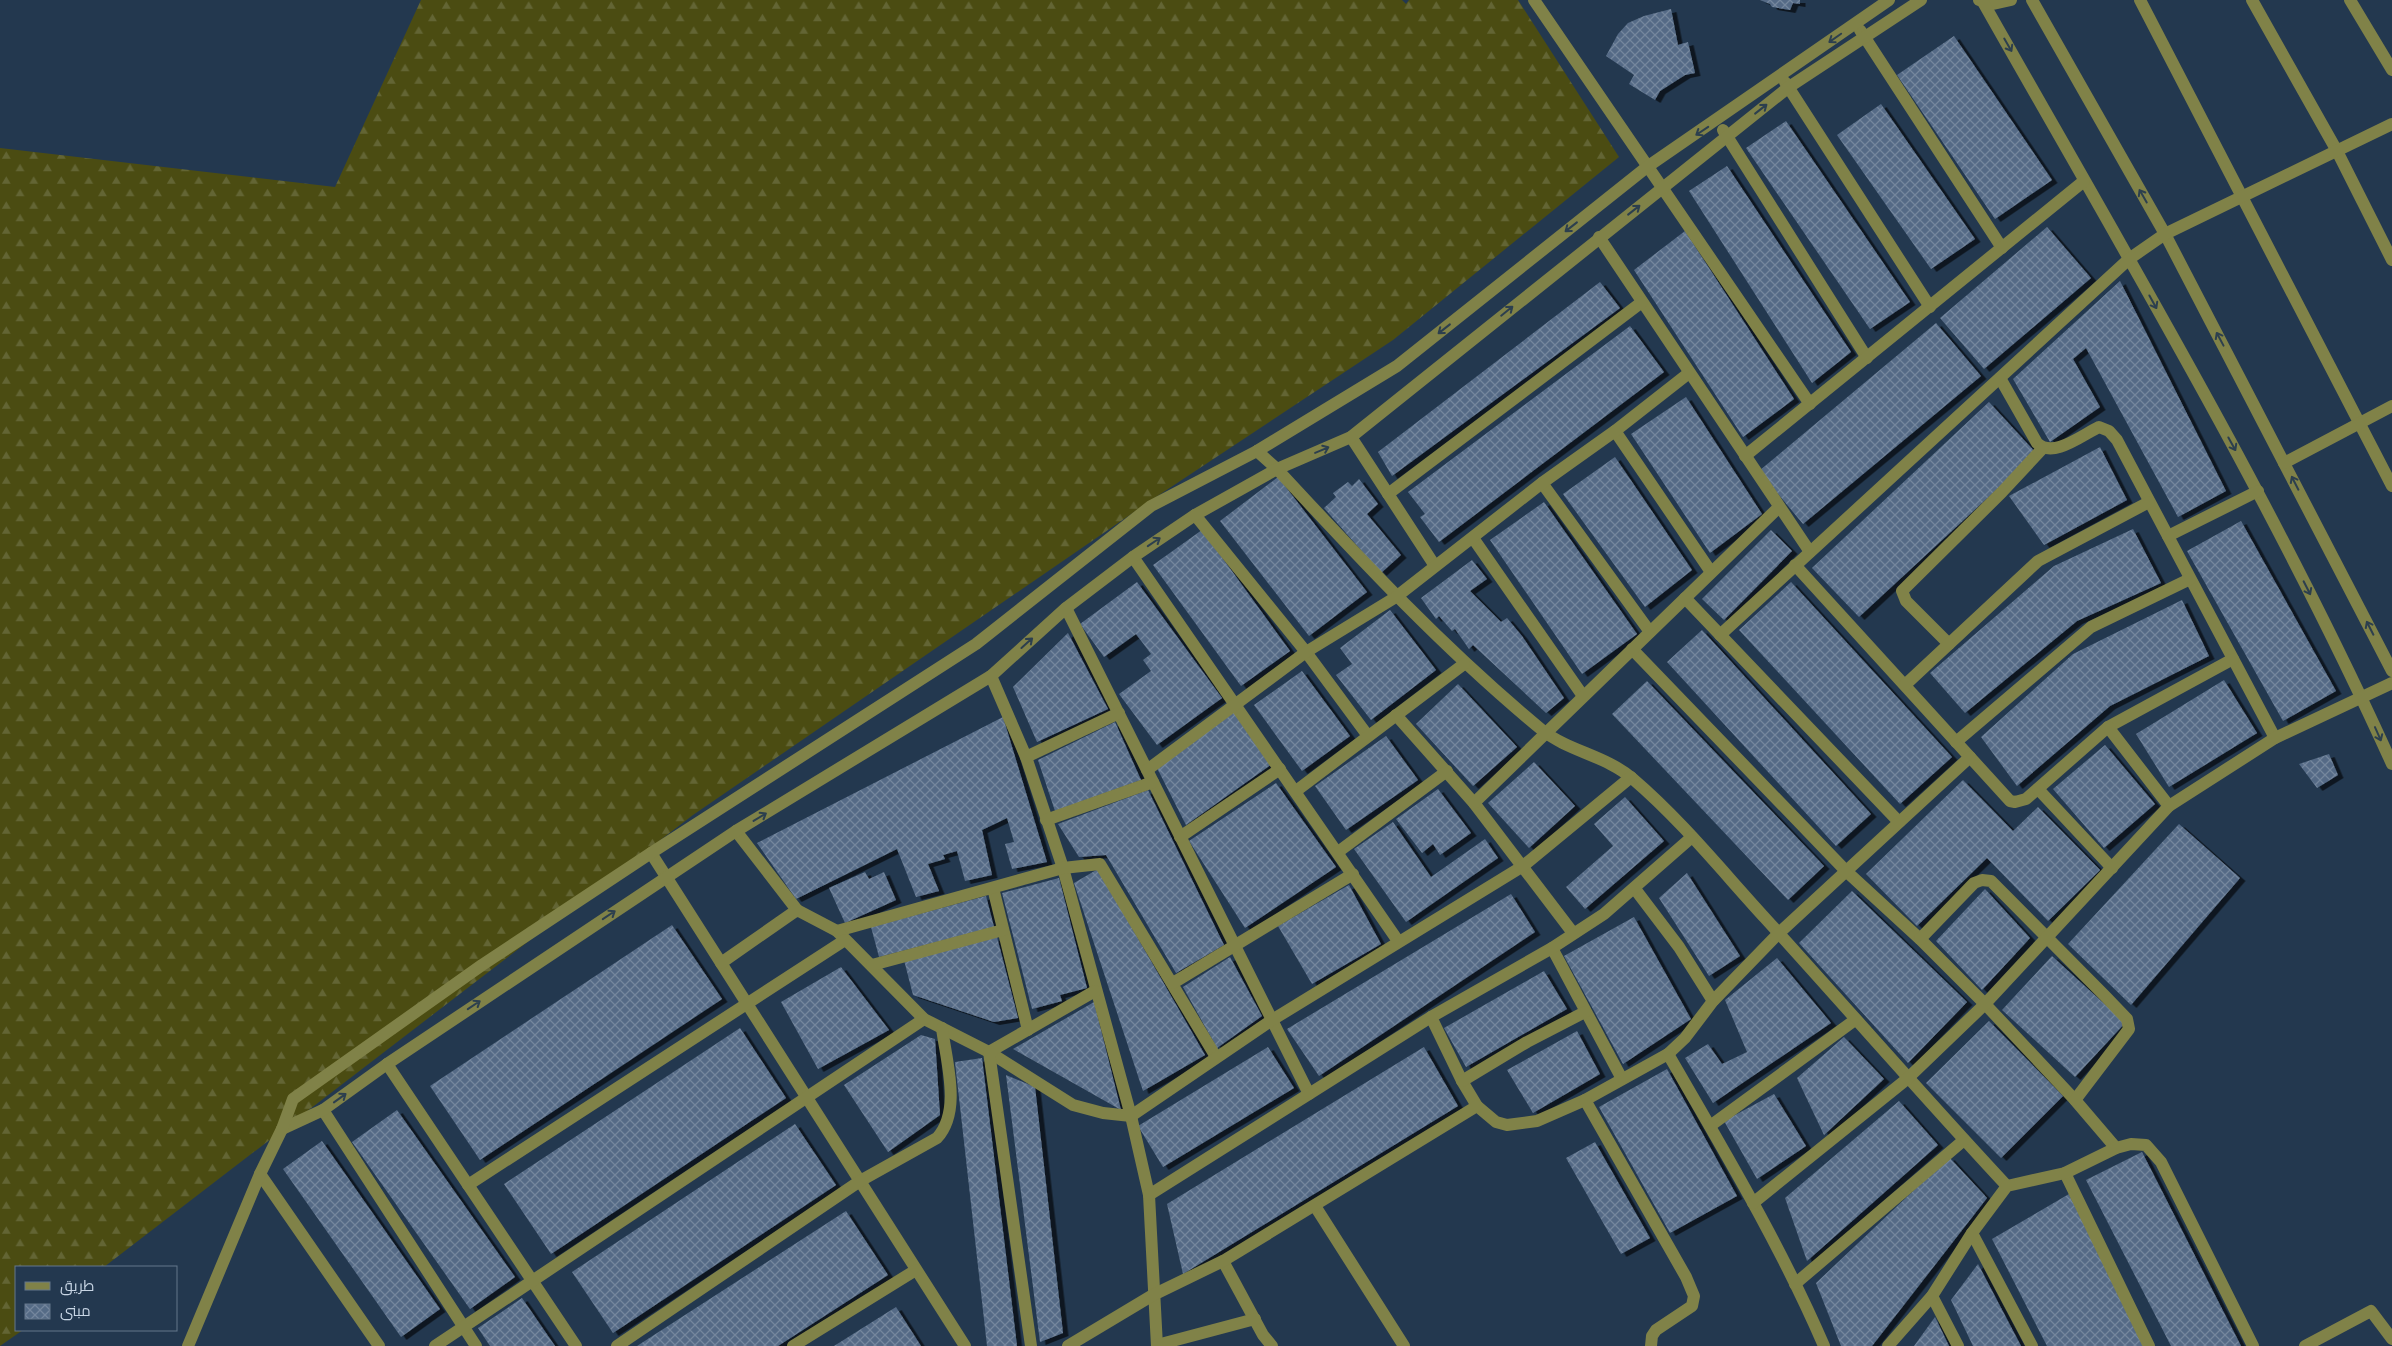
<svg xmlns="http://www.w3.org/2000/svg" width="2392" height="1346" font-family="'Exo 2',Cairo,sans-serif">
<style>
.forest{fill:url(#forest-firs)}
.building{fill:url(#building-cross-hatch);filter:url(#shadow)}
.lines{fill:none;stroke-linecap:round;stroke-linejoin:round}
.minor{stroke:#808248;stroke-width:12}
.oneway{stroke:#2c3f4e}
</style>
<defs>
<pattern id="forest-firs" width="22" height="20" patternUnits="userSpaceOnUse" patternTransform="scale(1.25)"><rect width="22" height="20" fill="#4b4c12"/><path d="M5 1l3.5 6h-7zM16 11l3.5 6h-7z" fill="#636534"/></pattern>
<pattern id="building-cross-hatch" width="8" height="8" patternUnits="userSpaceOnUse" patternTransform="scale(1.25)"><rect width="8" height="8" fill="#556b86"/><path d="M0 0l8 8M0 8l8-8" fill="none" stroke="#74869d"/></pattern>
<filter id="shadow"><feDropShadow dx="5.5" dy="3" stdDeviation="0" flood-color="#0009"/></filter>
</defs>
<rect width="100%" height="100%" fill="#23384f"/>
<path class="forest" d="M421,0H1402L1406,4L1409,0H1518L1619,157L1393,340L1156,497L693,815L104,1267H16V1330H23L0,1346V148L335,187Z"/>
<g class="building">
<path d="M1760,0H1800V4L1793,3L1790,10L1772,7L1770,4Z"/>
<path d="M1671,9L1678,45L1688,42L1695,73L1685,75L1660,91L1655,100L1629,84L1634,75L1606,56L1618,34L1628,23L1644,16Z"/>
<path d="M1954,36L2052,180L1995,219L1897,75Z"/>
<path d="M1881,104L1975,239L1931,269L1837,135Z"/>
<path d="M1786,121L1910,302L1870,329L1746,148Z"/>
<path d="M1727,166L1851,352L1812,383L1689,191Z"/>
<path d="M2047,227L2091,278L1984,369L1940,318Z"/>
<path d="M1685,231L1794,399L1743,437L1634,270Z"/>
<path d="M2120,281L2226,491L2178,517L2086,348L2073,359L2100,407L2050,442L2013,379Z"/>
<path d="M1600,282L1620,308L1392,476L1378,452Z"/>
<path d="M1936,323L1981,376L1803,524L1759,471Z"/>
<path d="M1630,326L1664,372L1439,542L1420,517L1425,514L1408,492Z"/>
<path d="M1686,397L1762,514L1710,553L1631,434Z"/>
<path d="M1989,402L2036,453L1859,617L1812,568Z"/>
<path d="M2100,447L2127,500L2044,545L2009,496Z"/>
<path d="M1615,457L1692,570L1645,607L1563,494Z"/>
<path d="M1278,477L1367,592L1309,636L1220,521Z"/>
<path d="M1359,479L1378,504L1367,514L1401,555L1381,573L1324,508L1336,497L1333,493L1348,482L1352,486Z"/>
<path d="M1544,502L1637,634L1582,674L1490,540Z"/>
<path d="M2241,521L2336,691L2283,721L2187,551Z"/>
<path d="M2133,529L2161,583L2077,621L1965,713L1930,673L2054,566Z"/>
<path d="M1202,530L1290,651L1241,686L1153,565Z"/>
<path d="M1771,530L1792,551L1724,620L1702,599Z"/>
<path d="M1472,560L1487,579L1470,591L1501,622L1507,618L1522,636L1564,698L1546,713L1473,645L1469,649L1455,629L1452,631L1439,616L1436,619L1421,598Z"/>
<path d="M1137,582L1222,698L1157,745L1119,694L1151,671L1143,660L1151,654L1136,634L1104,657L1080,624Z"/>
<path d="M1791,582L1952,757L1900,804L1739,630Z"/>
<path d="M2182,600L2209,656L2110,706L2017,786L1981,737L2073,654Z"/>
<path d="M1390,610L1436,670L1371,720L1336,675L1352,664L1340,648Z"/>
<path d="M1702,630L1871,814L1836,846L1667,662Z"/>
<path d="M1068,633L1108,709L1037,742L1013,687Z"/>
<path d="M1302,671L1350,736L1302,771L1254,705Z"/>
<path d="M2224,680L2257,733L2169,787L2136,734Z"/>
<path d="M1647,681L1824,866L1788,900L1612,714Z"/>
<path d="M1458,684L1517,747L1473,786L1416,724Z"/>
<path d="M1236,710L1272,764L1186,825L1157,768Z"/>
<path d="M1003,717L1047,862L1012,869L1005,844L1014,842L1007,818L982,830L992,875L965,881L957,851L943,855L945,859L928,864L939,891L916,897L897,849L796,899L757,843Z"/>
<path d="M1115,722L1141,780L1055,811L1038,760Z"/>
<path d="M1386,736L1418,780L1346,830L1315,786Z"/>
<path d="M2105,745L2155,804L2104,848L2053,789Z"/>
<path d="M2329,754L2338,775L2317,788L2299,764Z"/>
<path d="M1534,762L1575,806L1529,848L1488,803Z"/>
<path d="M1963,780L2013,831L2038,807L2100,870L2048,921L1987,858L1917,926L1866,874Z"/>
<path d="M1276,783L1336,867L1245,928L1189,841Z"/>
<path d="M1438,789L1471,833L1440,855L1433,844L1422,853L1396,819Z"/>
<path d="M1148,790L1224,945L1176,973L1106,855L1079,857L1058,824Z"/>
<path d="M1625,797L1664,841L1585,909L1566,887L1613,846L1594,824Z"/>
<path d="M1393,822L1431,877L1485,839L1498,858L1406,922L1354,849Z"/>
<path d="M2179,824L2240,878L2131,1005L2068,944Z"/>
<path d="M1098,869L1205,1055L1143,1091L1074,883Z"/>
<path d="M865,872L869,879L884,872L896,900L845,923L829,888Z"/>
<path d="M1687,873L1740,956L1709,976L1659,898Z"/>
<path d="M1059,878L1087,988L1060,995L1062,1001L1032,1009L1002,893Z"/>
<path d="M1349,885L1381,944L1312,984L1278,926Z"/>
<path d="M1985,889L2030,938L1982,990L1936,941Z"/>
<path d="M1852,891L1967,1002L1908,1063L1799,943Z"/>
<path d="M1511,894L1535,932L1319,1076L1287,1029Z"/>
<path d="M986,896L994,927L879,957L871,927Z"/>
<path d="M1634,917L1691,1019L1623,1064L1564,956Z"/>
<path d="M672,925L722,999L480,1160L430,1086Z"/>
<path d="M997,937L1018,1018L994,1022L913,995L904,960Z"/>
<path d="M2052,956L2125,1023L2075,1077L2002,1010Z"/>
<path d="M1230,957L1262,1016L1217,1048L1183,987Z"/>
<path d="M1777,958L1831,1023L1713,1103L1685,1058L1708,1044L1722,1064L1747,1052L1725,1000Z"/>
<path d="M841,967L889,1030L818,1069L781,1002Z"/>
<path d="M1544,971L1567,1009L1466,1067L1444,1028Z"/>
<path d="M1094,1002L1121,1110L1013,1049Z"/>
<path d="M1989,1021L2063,1096L2001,1158L1926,1083Z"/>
<path d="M740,1028L786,1098L551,1254L504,1184Z"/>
<path d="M1577,1031L1600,1074L1533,1113L1507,1070Z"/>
<path d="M921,1035L935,1039L940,1115L888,1152L844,1085Z"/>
<path d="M1844,1037L1884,1079L1824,1135L1797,1078Z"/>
<path d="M1268,1047L1294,1088L1163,1167L1138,1126Z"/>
<path d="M1424,1047L1458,1106L1183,1274L1167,1204Z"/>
<path d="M982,1058L1017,1346H987L955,1062Z"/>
<path d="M1667,1069L1737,1196L1670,1233L1599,1107Z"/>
<path d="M1006,1075L1035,1087L1063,1333L1040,1342Z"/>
<path d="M1774,1094L1806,1146L1757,1179L1724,1121Z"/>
<path d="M1899,1101L1938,1145L1807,1261L1785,1198Z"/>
<path d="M397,1110L515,1277L470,1309L352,1142Z"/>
<path d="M795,1124L836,1185L613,1333L572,1272Z"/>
<path d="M322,1141L440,1309L401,1337L283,1169Z"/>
<path d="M1595,1142L1650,1238L1621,1254L1566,1158Z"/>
<path d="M2142,1152L2241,1346H2171L2086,1180Z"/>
<path d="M1949,1157L1987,1198L1872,1346H1841L1816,1283Z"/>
<path d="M2069,1194L2145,1346H2047L1992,1239Z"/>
<path d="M846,1211L888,1275L778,1346H637Z"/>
<path d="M1978,1264L2021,1346H1973L1951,1300Z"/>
<path d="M522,1298L555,1346H490L478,1328Z"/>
<path d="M896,1307L921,1346H834Z"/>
<path d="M1935,1317L1949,1346H1914Z"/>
</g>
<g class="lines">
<g class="minor">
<path d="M1534,0L1810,404"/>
<path d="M1979,0L1993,4L2011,0"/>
<path d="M2032,0L2165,234L2392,671"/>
<path d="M2140,0L2392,486"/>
<path d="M2252,0L2337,151L2392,260"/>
<path d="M2350,0L2392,70"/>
<path d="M1983,2C2125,253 2273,501 2392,764"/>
<path d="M1860,30L2002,248"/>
<path d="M1785,82L1930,307"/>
<path d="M1723,130L1867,358"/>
<path d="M1599,237L1810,552"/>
<path d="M2000,378L2037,443C2053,459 2082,435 2099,427L2109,431L2117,440L2275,738"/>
<path d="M1615,431L1711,572"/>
<path d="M1351,437L1435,566"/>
<path d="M1257,451L1277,469C1363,562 1444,649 1542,730C1568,751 1607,756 1633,779C1681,820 1722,871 1765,918C1846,1007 1925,1098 2007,1186"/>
<path d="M1745,456L2084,181"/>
<path d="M2284,463L2392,406"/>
<path d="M1542,483L1650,632"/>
<path d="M1388,494L1642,302"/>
<path d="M1195,515L1306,652L1368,736"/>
<path d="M2168,536L2258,491"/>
<path d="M1473,538L1583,696"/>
<path d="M1133,557L1398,941"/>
<path d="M1795,565L2010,801L2015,802L2026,799L2108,727L2233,659"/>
<path d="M1685,598L1899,822"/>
<path d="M1066,608L1309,1094"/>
<path d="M1720,635L2129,259L2165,234L2392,124"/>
<path d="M1949,644L1906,601L1902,591L2002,492L2043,448"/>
<path d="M1632,649L1846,871L1920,939L1985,1004L2075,1100L2116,1148"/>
<path d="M991,676L1026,757L1063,868L1131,1116L1149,1195L1157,1346"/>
<path d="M1905,685L2038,561L2149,502"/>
<path d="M1396,715L1474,803L1573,933"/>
<path d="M2108,727L2169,806"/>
<path d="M1956,742L2091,627L2190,579"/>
<path d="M1026,757L1119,713"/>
<path d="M1147,770L1306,652L1396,597L1542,483L1615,431L1689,373"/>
<path d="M2038,789L2112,868"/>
<path d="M1296,791L1464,664"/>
<path d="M1474,803L1779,507"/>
<path d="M1046,820L1153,782"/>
<path d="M736,831L797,910"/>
<path d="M1180,837L1280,769"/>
<path d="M1338,852L1447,771"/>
<path d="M651,853L965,1346"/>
<path d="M993,888L1028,1030"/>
<path d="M1635,889L1679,947L1713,1001"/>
<path d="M837,931L1063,868L1100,864L1216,1057"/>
<path d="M1920,939L1974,883L1982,880L1991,881L2105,996L2127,1019L2129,1029L2075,1100"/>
<path d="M1552,948L1622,1079"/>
<path d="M721,963L797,910L837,931L924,1019L989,1052L1073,1105L1103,1113L1131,1116L1272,1020L1523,866L1631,777"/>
<path d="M872,965L1003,930"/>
<path d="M1173,983L1353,874"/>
<path d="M1431,1017L1462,1081L1477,1106L1496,1122L1507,1125L1537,1121L1585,1100L1668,1054L1685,1038L1713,1001L1779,933L1970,757"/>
<path d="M1668,1054C1723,1149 1780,1244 1824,1346"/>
<path d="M387,1064L576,1346"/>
<path d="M1462,1081L1527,1042L1585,1012"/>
<path d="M1585,1100L1686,1277L1694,1296L1692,1306L1656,1330L1652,1336L1651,1346"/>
<path d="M323,1110L476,1346"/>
<path d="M1710,1126L1855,1020"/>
<path d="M282,1129L323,1110L387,1064L736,831L991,676L1066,608L1133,557L1195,515L1277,469L1351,437L1789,87L1921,0"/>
<path d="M2065,1173L2149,1346"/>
<path d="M260,1174L379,1346"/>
<path d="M468,1185L845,940"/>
<path d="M1149,1195L1431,1017L1552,948L1604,914L1692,837"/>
<path d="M1753,1203L1907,1079L1985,1004L2169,806L2275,738L2392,683"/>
<path d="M1315,1206L1404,1346"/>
<path d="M1972,1233L2032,1346"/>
<path d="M1223,1261L1263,1335L1272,1346"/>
<path d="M1795,1284L1964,1140"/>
<path d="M1932,1296L1958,1346"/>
<path d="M1157,1345L1255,1319"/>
<path d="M188,1346L260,1174L282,1129L293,1099L482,965L651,853L976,644L1151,506L1257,451L1397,366L1647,167L1889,0"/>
<path d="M435,1346L924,1019"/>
<path d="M617,1346L860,1181L937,1138C962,1111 946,1061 942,1028"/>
<path d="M793,1346L916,1270"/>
<path d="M1031,1346L989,1052L1095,991"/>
<path d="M1068,1346L1153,1295L1223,1261L1477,1106"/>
<path d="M1888,1346L1932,1296L1972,1233L2007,1186L2065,1173L2116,1148L2131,1144L2146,1145L2161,1162L2253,1346"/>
<path d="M2305,1346L2371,1311L2392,1339"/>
</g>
</g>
<defs><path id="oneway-shaft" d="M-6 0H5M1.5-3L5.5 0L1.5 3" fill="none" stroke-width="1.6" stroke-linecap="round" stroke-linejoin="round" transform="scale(1.25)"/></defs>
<g class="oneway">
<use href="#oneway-shaft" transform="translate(1835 38) rotate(145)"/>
<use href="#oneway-shaft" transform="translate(2008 45) rotate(60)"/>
<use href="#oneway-shaft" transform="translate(1761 109) rotate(-38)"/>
<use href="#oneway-shaft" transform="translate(1702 131) rotate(146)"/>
<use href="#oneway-shaft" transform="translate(2143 196) rotate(-120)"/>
<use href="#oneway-shaft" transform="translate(1634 210) rotate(-38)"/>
<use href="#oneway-shaft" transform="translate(1571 227) rotate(142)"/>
<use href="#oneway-shaft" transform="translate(2153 302) rotate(61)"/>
<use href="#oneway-shaft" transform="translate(1507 311) rotate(-39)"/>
<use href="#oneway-shaft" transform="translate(1444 329) rotate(142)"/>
<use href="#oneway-shaft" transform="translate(2220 339) rotate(-118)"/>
<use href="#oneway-shaft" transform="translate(2232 444) rotate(61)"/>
<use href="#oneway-shaft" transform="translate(1322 450) rotate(-23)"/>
<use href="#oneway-shaft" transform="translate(2295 483) rotate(-117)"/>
<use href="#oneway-shaft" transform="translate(1154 542) rotate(-34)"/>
<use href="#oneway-shaft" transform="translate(2307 588) rotate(63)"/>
<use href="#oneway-shaft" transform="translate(2370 628) rotate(-117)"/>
<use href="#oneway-shaft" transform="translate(1027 643) rotate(-42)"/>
<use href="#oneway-shaft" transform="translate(2378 734) rotate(66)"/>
<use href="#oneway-shaft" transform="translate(760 817) rotate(-31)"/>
<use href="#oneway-shaft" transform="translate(609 915) rotate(-34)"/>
<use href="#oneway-shaft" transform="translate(474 1005) rotate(-34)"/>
<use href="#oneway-shaft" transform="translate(340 1098) rotate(-36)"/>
</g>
<rect x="15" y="1266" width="162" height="65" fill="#23384f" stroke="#65778b"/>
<rect x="25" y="1282" width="25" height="8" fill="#808248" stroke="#65778b"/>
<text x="60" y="1291" font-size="15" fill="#c8d5e4">طريق</text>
<rect x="25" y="1304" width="25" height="15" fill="url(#building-cross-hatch)" stroke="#65778b"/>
<text x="60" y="1316" font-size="15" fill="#c8d5e4">مبنى</text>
</svg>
